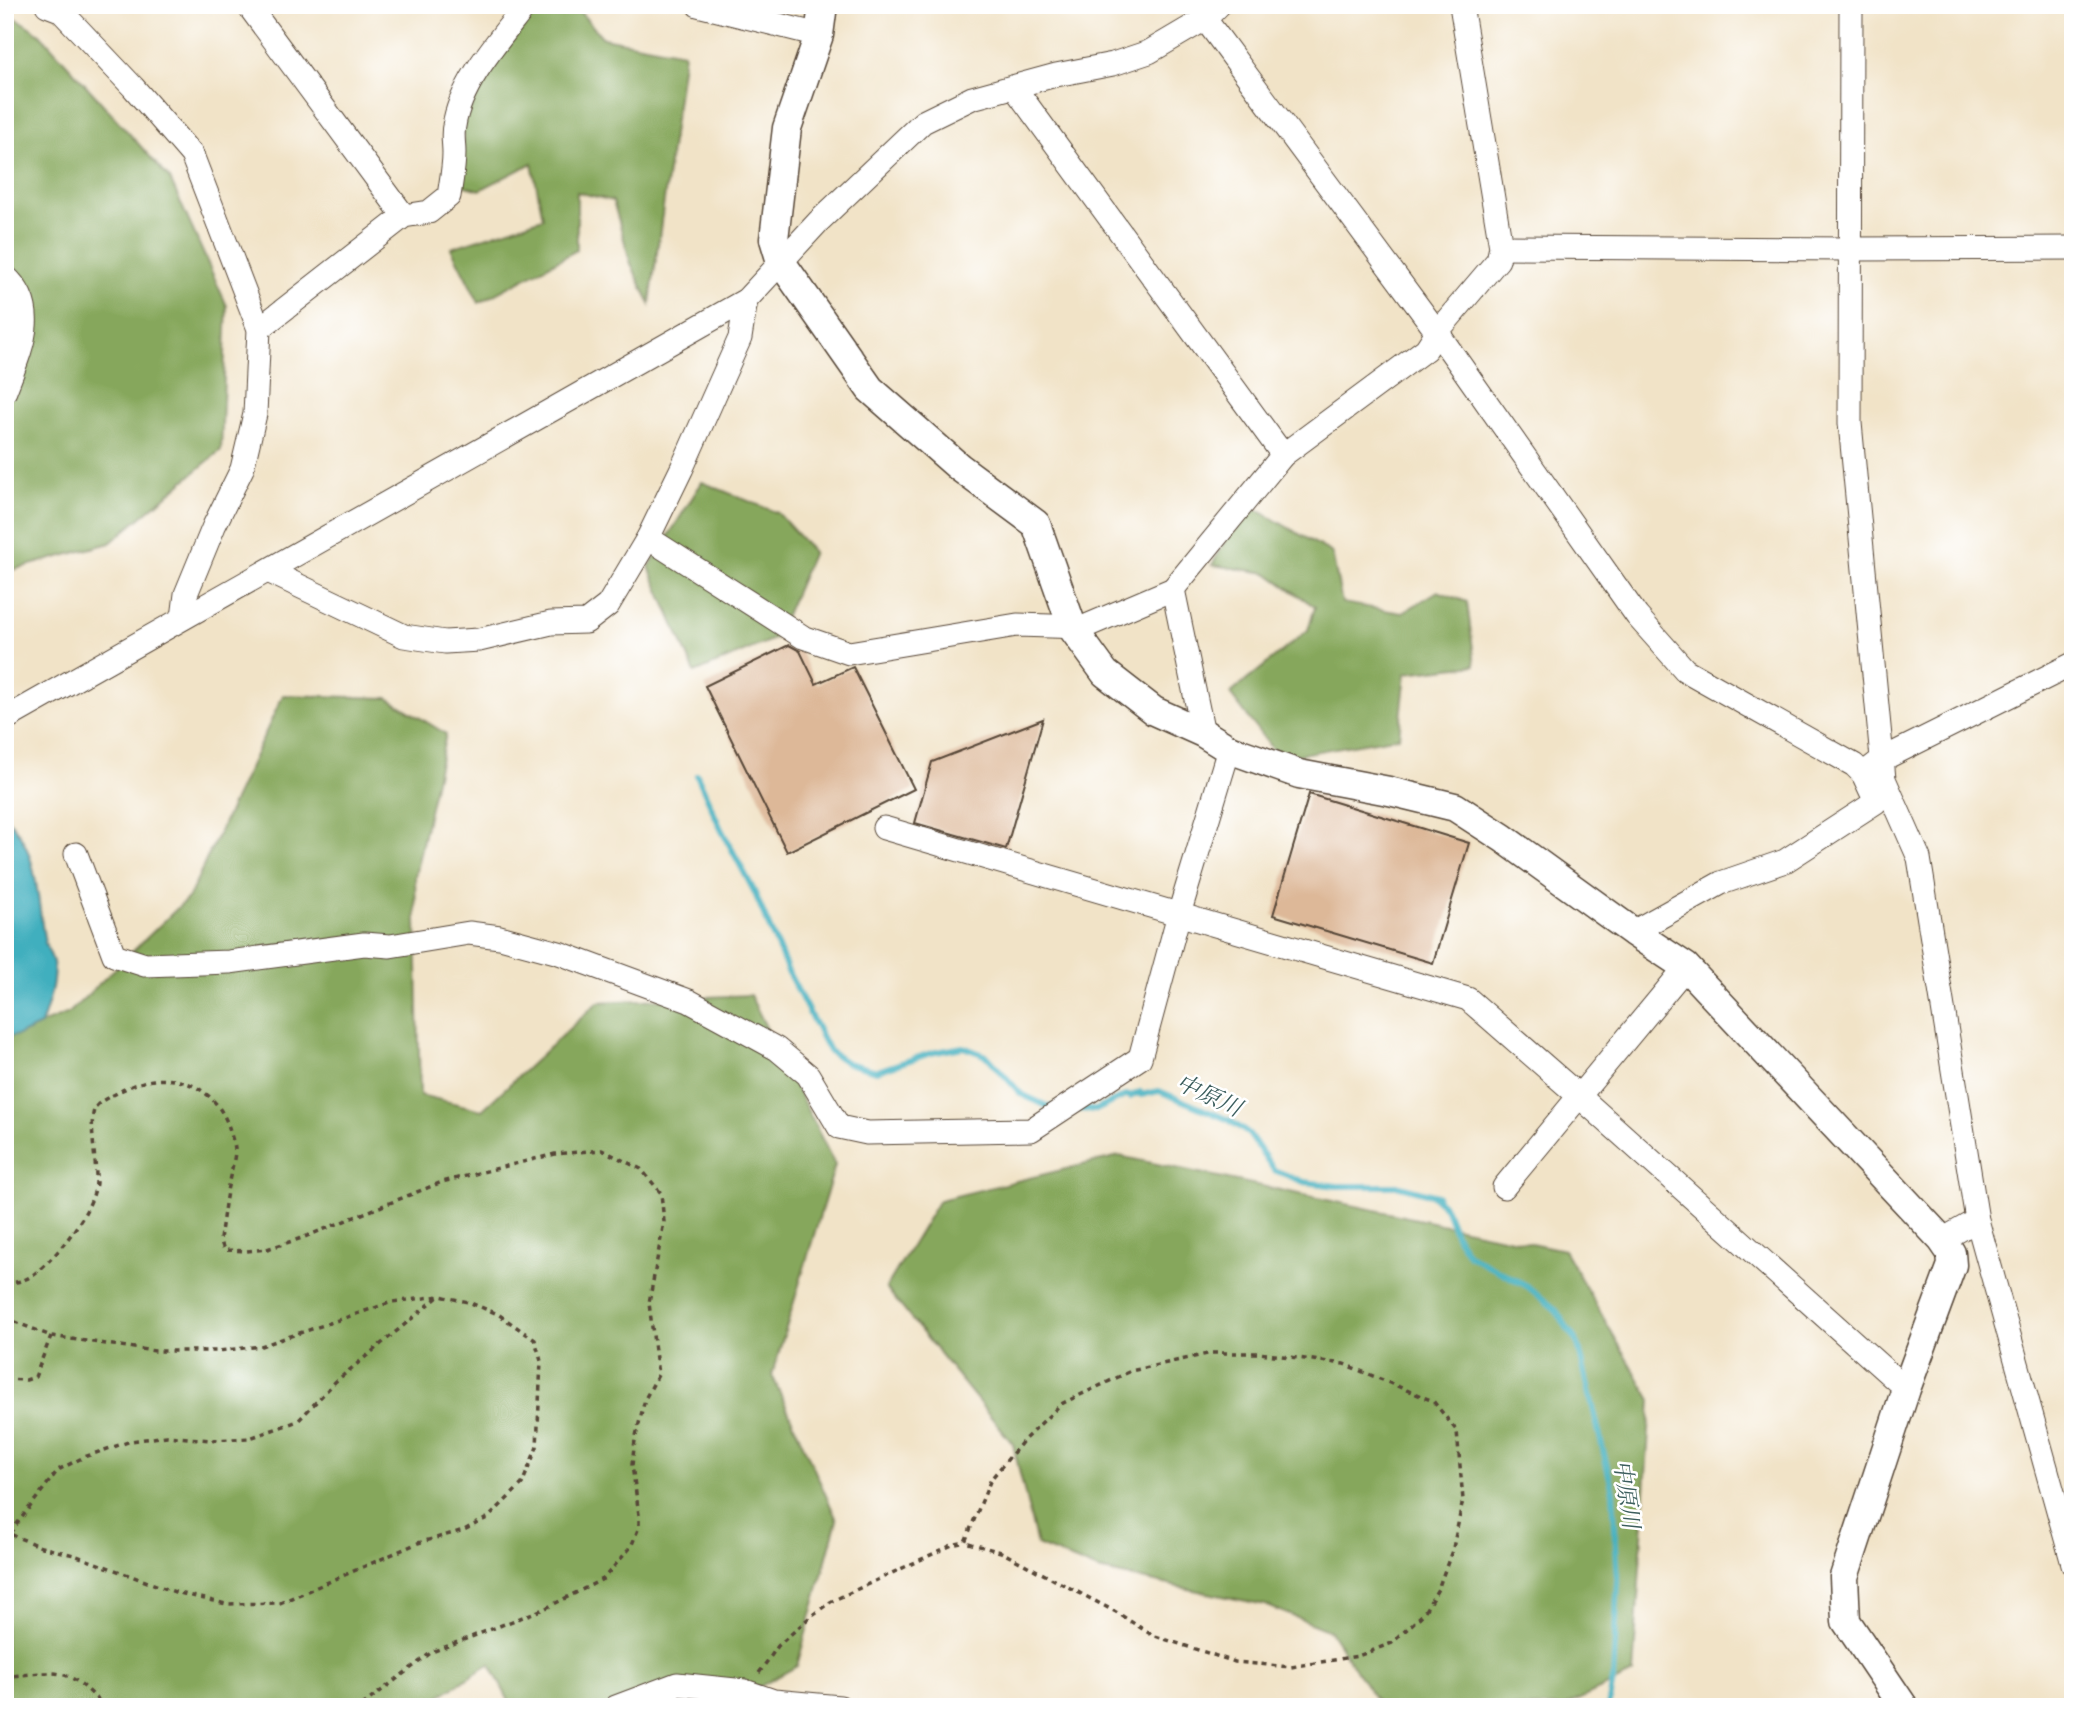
<svg xmlns="http://www.w3.org/2000/svg" width="2078" height="1712" font-family="'Old Standard TT','Noto Serif JP',serif">
<style>
.forest{fill:#86a75c;stroke:#60683d;stroke-width:2}
.water{fill:#41afbe;stroke:#3e6c6e;stroke-width:2}
.lines{fill:none;stroke-linecap:round;stroke-linejoin:round}
.stream{stroke:#41afbe;stroke-width:6}
.building{fill:#ddb898}
.minor-casing{stroke:#564637;stroke-width:25}
.tertiary-casing{stroke:#564637;stroke-width:31}
.path{stroke:#564637;stroke-width:3.5;stroke-dasharray:5 5;stroke-linecap:butt}
.minor{stroke:#fff;stroke-width:23}
.tertiary{stroke:#fff;stroke-width:28}
.labels{text-anchor:middle;stroke-width:5;stroke-linejoin:round;paint-order:stroke}
.water-label{font-size:23px;font-style:italic;fill:#3d5f5e;stroke:#fff}
</style>
<rect width="100%" height="100%" fill="#fff"/>
<filter id="ink" filterUnits="userSpaceOnUse"><feTurbulence type="fractalNoise" baseFrequency=".0143" numOctaves="2"/><feDisplacementMap in="SourceGraphic" scale="14" xChannelSelector="R" yChannelSelector="G"/><feConvolveMatrix kernelMatrix="1 2 1 2 8 2 1 2 1" color-interpolation-filters="sRGB"/></filter>
<filter id="wash" filterUnits="userSpaceOnUse"><feTurbulence type="fractalNoise" baseFrequency=".00686" numOctaves="4" result="noise"/><feDisplacementMap in="SourceGraphic" scale="28" xChannelSelector="R" yChannelSelector="G"/><feGaussianBlur stdDeviation="1.57" result="paint"/><feColorMatrix in="noise" values="0 0 0 0 0 0 0 0 0 0 0 0 0 0 0 0 0 1.4 0 .05"/><feComposite in="paint" operator="in"/></filter>
<g filter="url(#wash)">
<rect width="100%" height="100%" fill="#f1e3c7"/>
<g class="forest">
<path d="M538,5H574L603,38L684,53L650,304L631,264L613,201L577,192V250L479,303L451,248L543,218L532,163L480,190L461,185L464,120L493,62Z"/>
<path d="M5,11L40,34L170,179L227,306L221,450L110,543L5,572Z"/>
<path d="M702,482L778,513L813,552L776,638L695,673L649,567Z"/>
<path d="M1256,509L1332,553L1342,603L1402,613L1438,591L1467,602L1475,665L1406,673L1399,737L1279,758L1230,694L1308,630L1315,607L1267,573L1212,565L1228,536Z"/>
<path d="M283,695L388,698L446,734L415,876L420,1095L482,1110L598,1002L750,995L835,1165L772,1375L837,1520L797,1666L723,1707H512L490,1664L422,1707H5V1038L69,1013L189,897Z"/>
<path d="M1119,1156L1564,1250L1651,1400L1633,1674L1563,1707H1380L1330,1631L1265,1605L1098,1570L1037,1545L1013,1444L886,1288L939,1200Z"/>
</g>
<path class="water" d="M5,817C40,848 36,900 45,942C47,949 51,955 53,962C56,980 47,1009 41,1025L19,1035L5,1037Z"/>
<g class="lines">
<g class="stream">
<path d="M697,775L721,829L754,891L789,974L829,1051L847,1063L877,1071L931,1053L963,1047L987,1056L1021,1094L1049,1107H1055"/>
<path d="M1076,1109L1096,1110L1127,1095L1130,1097L1140,1092L1141,1095L1159,1091L1229,1120L1249,1134L1274,1170L1304,1182L1337,1186H1400L1437,1196L1434,1197L1445,1207L1456,1236L1469,1255L1527,1286L1555,1309L1578,1344L1613,1492L1618,1580L1613,1680L1608,1707"/>
</g>
</g>
<g id="blocks">
<g class="building">
<path d="M789,645L800,651L816,684L853,667L914,789L787,852L705,686Z"/>
<path d="M1043,719L1006,849L915,823L932,762Z"/>
<path d="M1309,794L1469,843L1433,963L1273,915Z"/>
</g>
</g>
</g>
<g filter="url(#ink)">
<use href="#blocks" fill-opacity="0" stroke="#564637" stroke-width="2"/>
<g class="lines">
<g class="minor-casing">
<g id="minor">
<path d="M47,5L60,10L133,87L192,155L259,329L255,414L242,469L214,526L186,594L183,618"/>
<path d="M248,5L404,216"/>
<path d="M698,5L819,35"/>
<path d="M1851,5L1850,423L1884,779L1919,858L1977,1220L2073,1564"/>
<path d="M1205,19L1437,332L1637,616L1685,670L1854,765L1863,774"/>
<path d="M1014,87L1283,455"/>
<path d="M1501,247L1851,249L2073,248"/>
<path d="M5,276C42,309 20,351 5,391"/>
<path d="M259,329L404,216L429,212L449,196C451,182 454,167 454,153C454,144 452,134 454,126C460,83 500,39 526,5"/>
<path d="M648,538L803,637L849,653L1017,625L1084,627L1173,589L1283,455L1426,349L1437,332L1498,260L1501,247L1461,5"/>
<path d="M268,571L404,636L445,642L479,640L551,623L586,622L608,605L648,538L682,468L740,338L746,300"/>
<path d="M1173,589L1203,733"/>
<path d="M5,719L746,300L819,221L923,122L972,98L1056,75L1113,64L1149,52L1205,19L1219,5"/>
<path d="M884,828L1468,999L1579,1096L1906,1389"/>
<path d="M76,854L114,955L145,965L229,962L364,944L390,946L469,933L500,937L559,953L689,1001L777,1049L808,1075L839,1127L867,1133L1031,1130L1140,1058L1179,914L1229,749"/>
<path d="M1633,932L1721,883L1785,861L1876,802L1863,774L1881,760L2073,664"/>
<path d="M1504,1187L1686,967"/>
<path d="M1942,1240L1977,1220"/>
<path d="M616,1707L677,1684L745,1691L774,1701L840,1707"/>
</g>
</g>
<g class="tertiary-casing">
<path id="tertiary" d="M823,5L819,35L787,128L774,239L781,262L870,389L959,467L1036,524L1073,629L1105,673L1154,711L1203,733L1229,749L1299,774L1389,791L1455,807L1503,838L1633,932L1686,967L1942,1240L1951,1253L1952,1265L1906,1389L1844,1577L1846,1621L1904,1707"/>
</g>
<g class="path">
<path d="M5,1283C12,1283 20,1282 26,1279C51,1267 95,1209 96,1182C97,1164 88,1120 95,1108C99,1101 110,1097 117,1093C163,1066 216,1079 231,1134C232,1139 235,1145 235,1150C235,1159 231,1171 229,1181C225,1200 223,1220 220,1239L224,1250L247,1251L267,1249L302,1238L442,1182L555,1154L602,1150L641,1169L661,1193L664,1222L649,1303L658,1375L645,1399L635,1440L632,1465L639,1515V1527L631,1547L603,1579L546,1608L432,1652L360,1707"/>
<path d="M5,1318L51,1336L155,1351H218L261,1346L392,1302L440,1296L468,1302L498,1314L535,1340L541,1361L537,1447L522,1484L489,1517L464,1530L418,1543L280,1603L226,1604L175,1592L74,1555L41,1547L5,1532"/>
<path d="M1212,1353H1259L1344,1364L1433,1401L1457,1431L1463,1500L1453,1548L1438,1589L1423,1614L1392,1643L1358,1656L1291,1667L1235,1662L1152,1635L1116,1612L1001,1552L965,1542L991,1479L1024,1440L1061,1404L1131,1371Z"/>
<path d="M5,1379L26,1380L35,1377L51,1336"/>
<path d="M10,1533L58,1470L84,1457L131,1441L167,1436L210,1440L250,1438L298,1421L335,1382L438,1297"/>
<path d="M759,1673L778,1646L811,1616L832,1601L952,1545L965,1542"/>
<path d="M5,1680L10,1676C63,1671 67,1667 105,1707"/>
</g>
<use href="#minor" class="minor"/>
<use href="#tertiary" class="tertiary"/>
</g>
</g>
<g class="labels">
<g class="water-label">
<text transform="translate(1209 1095) rotate(25)" y="8">中原川</text>
<text transform="translate(1627 1494) rotate(82)" y="8">中原川</text>
</g>
</g>
<rect width="2078" height="1712" fill="none" stroke="#fff" stroke-width="28"/>
</svg>
